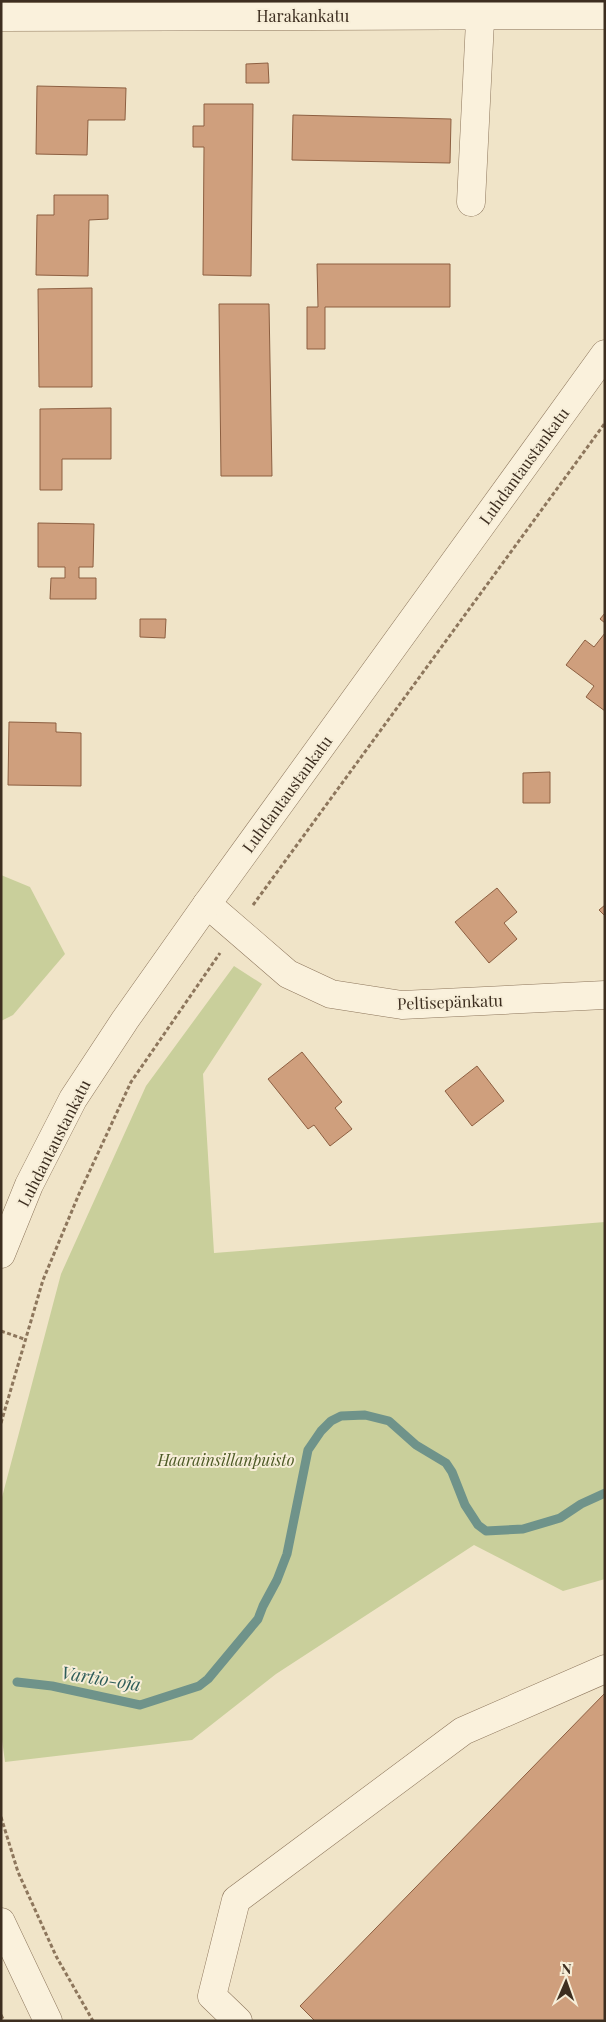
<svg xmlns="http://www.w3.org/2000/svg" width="606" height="2022" font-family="'Playfair Display',serif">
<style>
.green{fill:#c9cf9b}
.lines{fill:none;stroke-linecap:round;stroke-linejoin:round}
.stream{stroke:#6f938a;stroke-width:9}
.building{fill:#cf9f7d;stroke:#8d5f41}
.minor-casing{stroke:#8d765c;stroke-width:29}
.path{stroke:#8d765c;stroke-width:3;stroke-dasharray:4 2.5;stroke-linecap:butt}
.minor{stroke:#faf1dc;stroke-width:28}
.labels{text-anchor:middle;stroke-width:4;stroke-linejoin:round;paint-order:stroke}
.street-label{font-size:16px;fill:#3d2e20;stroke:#f7eed8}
.park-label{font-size:16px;font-style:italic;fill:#4d5a26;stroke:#f7eed8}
.water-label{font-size:18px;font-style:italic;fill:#2f5d5a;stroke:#f7eed8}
</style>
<rect width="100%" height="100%" fill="#f0e4c8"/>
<g class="green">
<path d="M1,875L30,887L65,954L13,1015L1,1021Z"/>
<path d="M234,966L262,984L203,1074L214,1253L605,1222V1579L563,1591L474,1545L276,1674L192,1740L5,1762L1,1732V1501L61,1274L146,1086Z"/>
</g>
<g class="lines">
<path class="stream" d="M17,1682L52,1686L140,1705L199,1686L208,1679L258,1619L263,1606L277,1580L287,1554L308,1450L321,1431L331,1421L341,1416L365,1415L389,1421L416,1445L446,1463L452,1472L465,1505L478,1525L486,1531L523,1529L560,1518L581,1504L605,1493"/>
</g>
<g class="building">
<path d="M268,63L269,83H246V64Z"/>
<path d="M37,86L126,88L125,120H88L87,155L36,154Z"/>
<path d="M204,104H253L251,276L203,275L204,147H193V126H204Z"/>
<path d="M293,115L451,119L450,163L292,160Z"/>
<path d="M54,195H108V219L89,220L88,276L36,275L37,215H54Z"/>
<path d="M317,264H450V307H325V349H307V307H318Z"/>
<path d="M92,288V387H39L38,289Z"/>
<path d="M219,304H269L272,476H221Z"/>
<path d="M111,408V459H62V490H40V409Z"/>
<path d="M38,523L94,524L93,567H79V578H96V599H50L51,578H65V567H38Z"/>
<path d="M605,613V623L600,619Z"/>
<path d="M140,619H166L165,638L140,637Z"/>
<path d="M605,633V711L586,697L594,686L566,665L585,640L594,647Z"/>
<path d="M9,722L56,723V732L81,733V786L8,785Z"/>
<path d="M550,772V803H523V773Z"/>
<path d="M497,888L517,912L504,923L517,939L489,963L455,922Z"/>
<path d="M605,905V916L599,910Z"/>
<path d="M302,1052L342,1102L335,1108L352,1129L330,1146L314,1125L308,1129L268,1079Z"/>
<path d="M477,1066L504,1101L472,1126L445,1091Z"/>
<path d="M605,1693V2021H315L300,2006Z"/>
</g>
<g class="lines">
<g class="minor-casing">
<g id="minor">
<path d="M1,17L605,15"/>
<path d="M471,202L481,1"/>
<path d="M207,904L288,974L331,994L402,1005L605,995"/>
<path d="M1,1254L29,1185L73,1099L125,1020L207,904L605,354"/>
<path d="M1,1922L48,2021"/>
<path d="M238,2021L212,1996L236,1900L463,1731L605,1669"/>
</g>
</g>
<g class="path">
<path d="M253,905L605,423"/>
<path d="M1,1331L24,1339"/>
<path d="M1,1423L43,1280L79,1194L131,1082L220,953"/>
<path d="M1,1817L18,1872L56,1956L93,2021"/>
<path d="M1,2015L4,2021"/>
</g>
<use href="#minor" class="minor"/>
</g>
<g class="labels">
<g class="street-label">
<text x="303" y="22">Harakankatu</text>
<text transform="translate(524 466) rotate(-54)" y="6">Luhdantaustankatu</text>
<text transform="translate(287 794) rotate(-54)" y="6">Luhdantaustankatu</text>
<text transform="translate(450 1002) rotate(-2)" y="6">Peltisepänkatu</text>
<text transform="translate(54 1143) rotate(-63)" y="6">Luhdantaustankatu</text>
</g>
<g class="park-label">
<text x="226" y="1466">Haarainsillanpuisto</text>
</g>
<g class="water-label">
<text transform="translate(101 1679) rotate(9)" y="6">Vartio-oja</text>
</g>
</g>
<rect width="606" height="2022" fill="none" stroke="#3d2e20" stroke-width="5"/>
<g transform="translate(566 1982) rotate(2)" stroke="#f7eed8" stroke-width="4" paint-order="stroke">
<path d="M0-4L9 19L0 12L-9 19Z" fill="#3d2e20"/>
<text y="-8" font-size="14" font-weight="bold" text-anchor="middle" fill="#3d2e20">N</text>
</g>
</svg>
